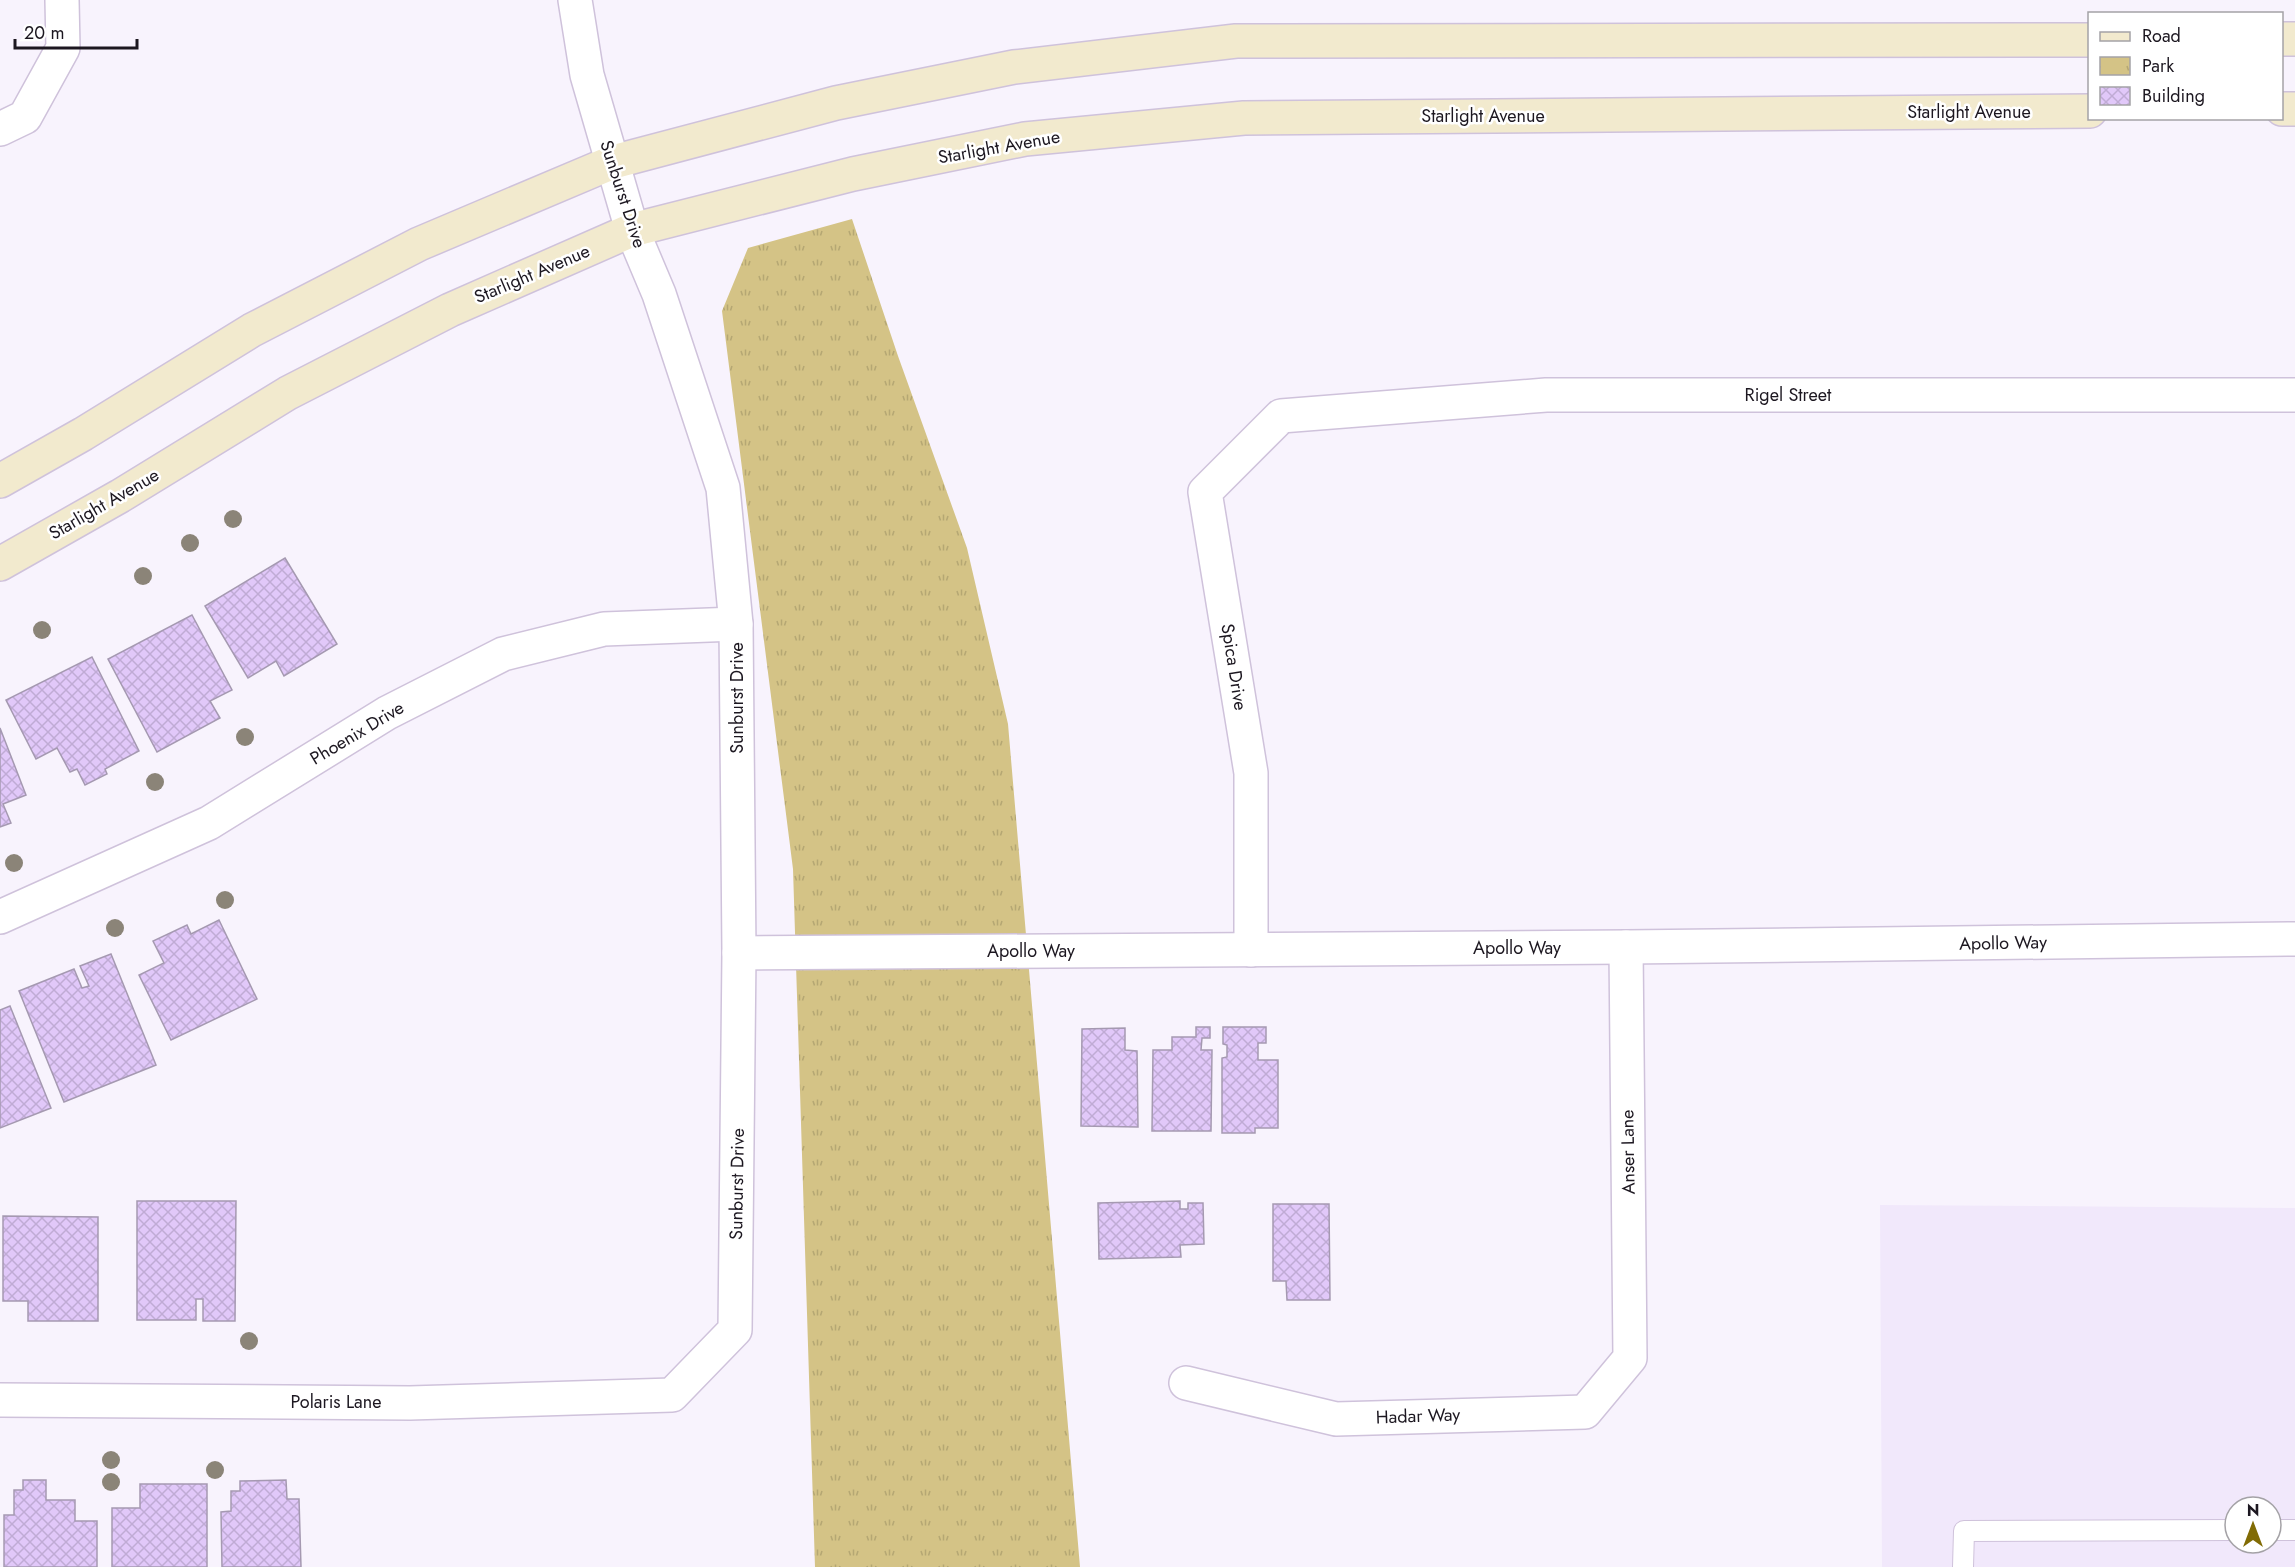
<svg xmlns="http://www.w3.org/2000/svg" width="2295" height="1567" font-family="Jost,sans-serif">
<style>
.built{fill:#f1e8fb;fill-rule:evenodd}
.park{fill:url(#park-tufts)}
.building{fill:url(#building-cross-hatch);stroke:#a599b1;stroke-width:1.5}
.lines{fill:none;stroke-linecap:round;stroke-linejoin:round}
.lane-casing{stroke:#cfc2db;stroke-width:22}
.street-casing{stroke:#cfc2db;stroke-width:36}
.secondary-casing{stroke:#cfc2db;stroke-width:36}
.lane{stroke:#fff;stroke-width:20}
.street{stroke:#fff;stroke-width:33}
.secondary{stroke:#f2eace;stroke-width:33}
.tree{fill:#8b8478}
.labels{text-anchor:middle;stroke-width:5;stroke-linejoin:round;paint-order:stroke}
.street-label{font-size:18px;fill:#1c1720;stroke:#fff}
</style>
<defs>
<pattern id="park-tufts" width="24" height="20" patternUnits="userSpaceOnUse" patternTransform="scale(1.5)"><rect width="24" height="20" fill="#d4c386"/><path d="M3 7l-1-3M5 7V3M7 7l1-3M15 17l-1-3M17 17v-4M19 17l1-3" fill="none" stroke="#b5a773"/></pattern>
<pattern id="building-cross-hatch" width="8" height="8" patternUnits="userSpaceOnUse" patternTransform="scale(1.5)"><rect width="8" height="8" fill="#e1c8f9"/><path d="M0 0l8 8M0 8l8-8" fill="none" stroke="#c0abd5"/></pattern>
</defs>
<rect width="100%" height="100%" fill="#f8f3fd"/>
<path class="built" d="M1880,1205L2295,1208V1567H1882ZM2235,1507H2271V1543H2235Z"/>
<path class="park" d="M852,219L898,356L967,548L1008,724L1080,1567H815L793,869L722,311L748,248Z"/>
<g class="building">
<path d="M285,558L337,644L284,676L276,661L248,678L205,606Z"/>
<path d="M192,615L232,690L210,701L220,718L157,752L108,659Z"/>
<path d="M92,657L139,751L105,769L107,774L85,785L77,769L70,772L57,748L36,759L6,700Z"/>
<path d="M0,728L26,795L3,804L11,823L0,827Z"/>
<path d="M219,920L257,999L171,1040L139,975L164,963L153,941L187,925L191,934Z"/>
<path d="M111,954L156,1065L64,1102L19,991L74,969L82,988L89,986L80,966Z"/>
<path d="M10,1006L51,1108L0,1128V1010Z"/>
<path d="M1196,1027H1210V1038H1202L1201,1050H1212L1211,1131H1152L1153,1050H1172V1037H1196Z"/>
<path d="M1223,1027H1266V1043H1258V1060H1278V1128H1255V1133H1222V1058L1227,1057V1045L1223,1044Z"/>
<path d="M1125,1028V1050L1137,1051L1138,1127L1081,1126L1082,1029Z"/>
<path d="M137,1201H236L235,1321H203V1299H196V1320H137Z"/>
<path d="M1180,1201V1209H1188V1203H1203L1204,1244L1180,1245L1181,1257L1099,1259L1098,1203Z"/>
<path d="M1273,1204H1329L1330,1300H1287L1286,1281H1273Z"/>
<path d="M3,1216L98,1217V1321H28V1301H3Z"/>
<path d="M23,1480H46V1500H75V1521H97V1567H4V1515H14V1490H23Z"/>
<path d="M286,1480L287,1499H299L301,1567H222L221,1512L231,1511V1491H240V1481Z"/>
<path d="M140,1484H207V1567H112V1508H140Z"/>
</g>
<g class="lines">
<g class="lane-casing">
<g id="lane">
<path d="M2271,1530H2295"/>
<path d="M1963,1567L1964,1531L2235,1530"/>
</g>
</g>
<g class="street-casing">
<g id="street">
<path d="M0,129L25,117L63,48L62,0"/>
<path d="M0,917L209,823L387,713L503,654L604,629L736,624"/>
<path d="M1251,950V773L1205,492L1281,416L1546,395H2295"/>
<path d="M739,953L1626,947L2295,939"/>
<path d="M1186,1383L1336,1419L1585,1412L1630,1358L1626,947"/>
<path d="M0,1400L410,1403L672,1395L735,1330L739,953L736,624L723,488L659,294L632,230L587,75L575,0"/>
</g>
</g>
<g class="secondary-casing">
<g id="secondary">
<path d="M2282,39H2295"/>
<path d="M2282,109H2295"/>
<path d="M0,481L83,434L252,330L419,244L613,162L836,103L1014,67L1236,41L2090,40"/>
<path d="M0,564L120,496L288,393L450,310L632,230L853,174L1025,139L1244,118L2090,111"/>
</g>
</g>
<use href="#lane" class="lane"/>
<use href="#street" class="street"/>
<use href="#secondary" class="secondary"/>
</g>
<g class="tree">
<circle cx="233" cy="519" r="9"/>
<circle cx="190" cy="543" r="9"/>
<circle cx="143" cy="576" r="9"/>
<circle cx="42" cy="630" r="9"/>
<circle cx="245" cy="737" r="9"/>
<circle cx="155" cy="782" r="9"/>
<circle cx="14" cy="863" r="9"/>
<circle cx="225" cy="900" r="9"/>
<circle cx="115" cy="928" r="9"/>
<circle cx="249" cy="1341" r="9"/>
<circle cx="111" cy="1460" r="9"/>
<circle cx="215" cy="1470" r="9"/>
<circle cx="111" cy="1482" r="9"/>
</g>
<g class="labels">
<g class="street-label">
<text x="1969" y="118">Starlight Avenue</text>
<text x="1483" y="122">Starlight Avenue</text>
<text transform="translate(999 147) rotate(-10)" y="6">Starlight Avenue</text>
<text transform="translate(623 194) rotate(72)" y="6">Sunburst Drive</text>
<text transform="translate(532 274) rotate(-23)" y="6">Starlight Avenue</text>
<text x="1788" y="401">Rigel Street</text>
<text transform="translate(104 504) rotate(-30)" y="6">Starlight Avenue</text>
<text transform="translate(1234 667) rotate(81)" y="6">Spica Drive</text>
<text transform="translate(737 698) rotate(-90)" y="6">Sunburst Drive</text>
<text transform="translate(357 733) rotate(-31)" y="6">Phoenix Drive</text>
<text transform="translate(2003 943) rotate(-1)" y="6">Apollo Way</text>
<text x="1517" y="954">Apollo Way</text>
<text x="1031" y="957">Apollo Way</text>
<text transform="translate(1628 1152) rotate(-91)" y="6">Anser Lane</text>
<text transform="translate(737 1184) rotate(-89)" y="6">Sunburst Drive</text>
<text x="336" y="1408">Polaris Lane</text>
<text transform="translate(1418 1416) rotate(-2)" y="6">Hadar Way</text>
</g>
</g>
<rect x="2088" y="12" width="195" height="108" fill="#ffffff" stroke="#a4a2a6" stroke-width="1.5"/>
<rect x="2100" y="32" width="30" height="9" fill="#f2eace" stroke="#a4a2a6" stroke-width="1.5"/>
<text x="2142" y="42" font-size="18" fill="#1c1720">Road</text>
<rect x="2100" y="57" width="30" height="18" fill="url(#park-tufts)" stroke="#a4a2a6" stroke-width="1.5"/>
<text x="2142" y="72" font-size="18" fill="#1c1720">Park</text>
<rect x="2100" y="87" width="30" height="18" fill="url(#building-cross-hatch)" stroke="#a4a2a6" stroke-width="1.5"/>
<text x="2142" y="102" font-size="18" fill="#1c1720">Building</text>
<g transform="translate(2253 1525)"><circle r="28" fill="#ffffff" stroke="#a4a2a6" stroke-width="1.5"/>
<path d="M0-4.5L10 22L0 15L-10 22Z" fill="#816b04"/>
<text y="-9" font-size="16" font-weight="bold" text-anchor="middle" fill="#1c1720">N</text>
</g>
<path d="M15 39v9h122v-9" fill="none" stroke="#1c1720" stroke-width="3"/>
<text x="24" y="39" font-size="18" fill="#1c1720" stroke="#ffffff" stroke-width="4.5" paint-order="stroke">20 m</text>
</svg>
